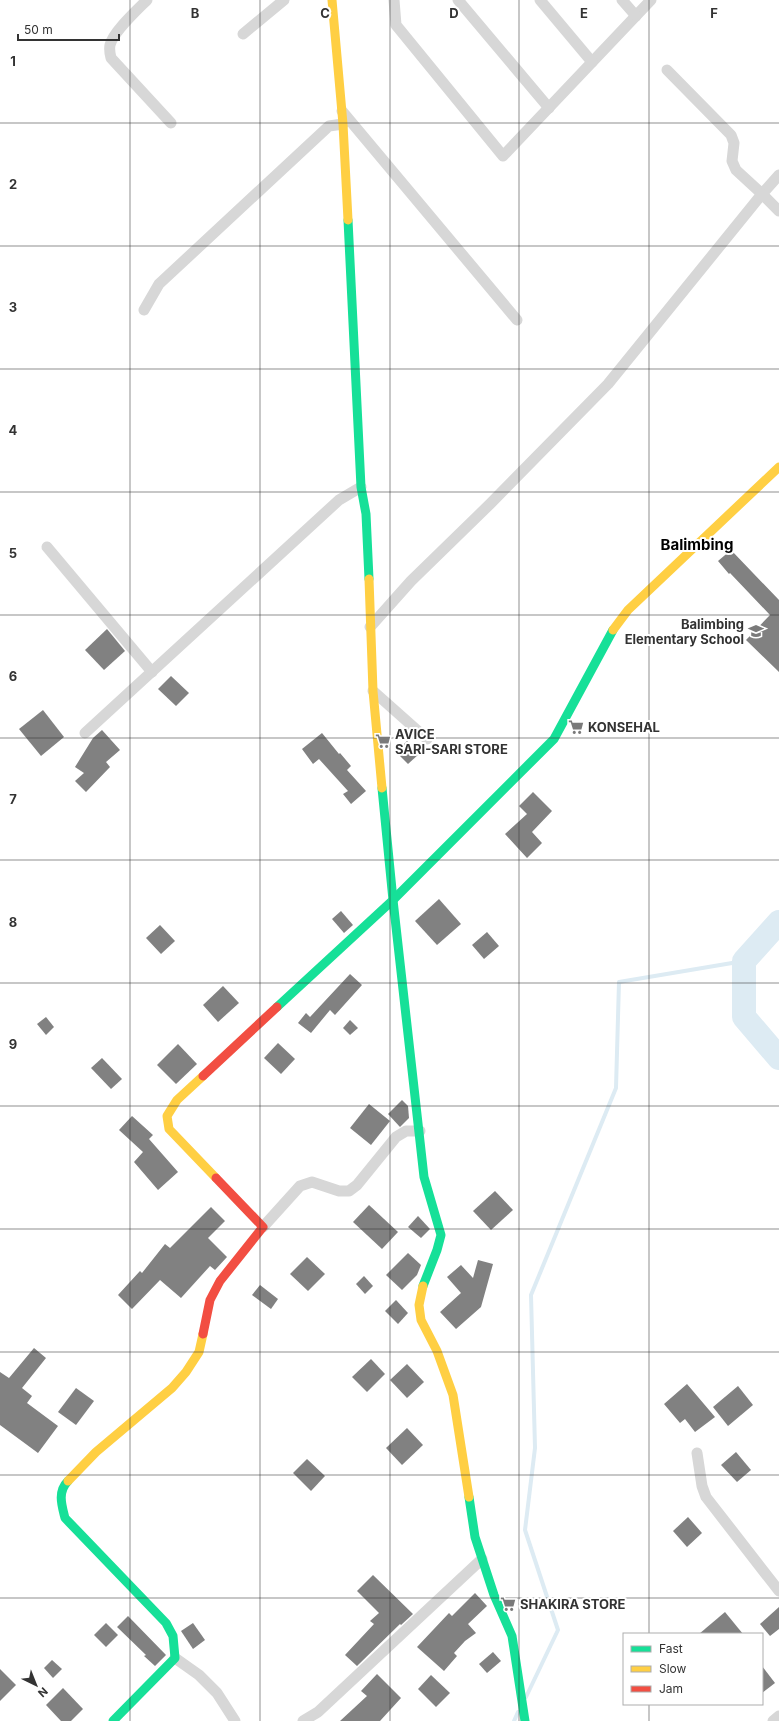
<svg xmlns="http://www.w3.org/2000/svg" width="779" height="1721" font-family="Inter,sans-serif">
<style>
.lines{fill:none;stroke-linecap:round;stroke-linejoin:round}
.stream{stroke:#ddebf3;stroke-width:4}
.river{stroke:#ddebf3;stroke-width:24}
.building{fill:#818181}
.street{stroke:#d7d7d7;stroke-width:11}
.fast{stroke:#16e098;stroke-width:9}
.slow{stroke:#ffcf43;stroke-width:9}
.jam{stroke:#f24e42;stroke-width:9}
.grid{fill:none;stroke:#333;stroke-width:1;stroke-opacity:0.55}
.labels{text-anchor:middle;stroke-width:4;stroke-linejoin:round;paint-order:stroke}
.poi-label{font-size:13px;font-weight:bold;fill:#333;stroke:#fff;text-anchor:start}
.quarter-label{font-size:15px;font-weight:bold;fill:#000;stroke:#fff}
.grid-label{font-size:13px;text-anchor:middle;font-weight:bold;fill:#333;stroke:#fff;stroke-width:4;stroke-linejoin:round;paint-order:stroke}
</style>
<rect width="100%" height="100%" fill="#fff"/>
<g class="lines">
<g class="stream">
<path d="M526,1697L558,1630L525,1530L535,1448L531,1295L616,1088L619,982L744,961"/>
<path d="M514,1721L518,1712"/>
</g>
<path class="river" d="M779,922L744,961V1017L779,1058"/>
</g>
<g class="building">
<path d="M731,550L779,600V672L746,640L770,615L730,573L729,574L718,561Z"/>
<path d="M107,629L125,651L104,670L85,650Z"/>
<path d="M171,676L189,693L176,706L158,689Z"/>
<path d="M43,710L64,737L41,756L19,729Z"/>
<path d="M102,730L120,750L106,762L110,767L86,792L75,781L84,773L75,767L93,738Z"/>
<path d="M322,733L339,754L340,753L351,766L347,770L366,791L351,804L343,794L348,791L319,759L313,764L302,749Z"/>
<path d="M407,741L419,754L408,764L396,752Z"/>
<path d="M533,792L552,811L532,832L542,843L527,858L505,834L527,814L519,806Z"/>
<path d="M439,899L461,924L437,945L415,921Z"/>
<path d="M341,911L353,925L344,933L332,919Z"/>
<path d="M160,925L175,941L161,954L146,938Z"/>
<path d="M487,932L499,946L484,959L472,945Z"/>
<path d="M350,974L362,985L335,1015L330,1010L311,1033L298,1023L306,1013L310,1017Z"/>
<path d="M223,986L239,1003L218,1022L203,1005Z"/>
<path d="M46,1017L54,1027L46,1035L37,1024Z"/>
<path d="M350,1020L358,1028L350,1035L343,1028Z"/>
<path d="M278,1043L295,1059L281,1074L264,1058Z"/>
<path d="M178,1044L197,1064L176,1084L157,1065Z"/>
<path d="M102,1058L122,1079L111,1089L91,1068Z"/>
<path d="M402,1100L408,1106L409,1118L400,1127L388,1114Z"/>
<path d="M369,1104L390,1121L371,1145L350,1128Z"/>
<path d="M132,1116L153,1135L149,1139L178,1172L158,1190L134,1162L143,1152L119,1130Z"/>
<path d="M495,1191L513,1210L491,1230L473,1211Z"/>
<path d="M369,1205L398,1232L382,1249L353,1222Z"/>
<path d="M211,1207L225,1221L208,1238L227,1257L215,1270L210,1266L181,1298L160,1280L132,1309L118,1295L140,1271L142,1273L165,1244L170,1248Z"/>
<path d="M418,1216L430,1229L421,1238L408,1227Z"/>
<path d="M408,1253L421,1265L417,1275L402,1290L386,1275Z"/>
<path d="M307,1257L325,1274L308,1291L290,1274Z"/>
<path d="M478,1260L493,1264L481,1307L456,1329L440,1312L461,1293L447,1277L461,1265L473,1278Z"/>
<path d="M364,1276L373,1286L365,1294L356,1284Z"/>
<path d="M260,1285L278,1299L271,1309L252,1295Z"/>
<path d="M396,1300L408,1313L398,1324L385,1311Z"/>
<path d="M34,1348L46,1358L22,1388L32,1396L27,1403L58,1426L38,1453L0,1425V1372L9,1378Z"/>
<path d="M371,1359L385,1374L367,1392L352,1377Z"/>
<path d="M407,1364L424,1382L407,1398L390,1380Z"/>
<path d="M687,1384L715,1417L695,1432L685,1419L680,1423L664,1404Z"/>
<path d="M738,1386L753,1405L728,1426L713,1407Z"/>
<path d="M76,1388L94,1401L76,1425L58,1412Z"/>
<path d="M407,1428L423,1445L402,1465L386,1448Z"/>
<path d="M736,1452L751,1470L737,1482L721,1465Z"/>
<path d="M307,1459L325,1476L311,1491L293,1473Z"/>
<path d="M688,1517L702,1533L687,1547L673,1531Z"/>
<path d="M373,1575L413,1614L401,1625L400,1624L357,1666L345,1655L374,1624L370,1621L379,1613L357,1591Z"/>
<path d="M475,1593L487,1606L468,1624L476,1633L465,1641L454,1653L457,1656L444,1671L417,1647L449,1613L452,1616Z"/>
<path d="M779,1607V1629L770,1636L760,1624Z"/>
<path d="M725,1612L743,1634H699Z"/>
<path d="M128,1616L166,1655L155,1666L144,1656L146,1655L117,1627Z"/>
<path d="M106,1623L118,1635L106,1647L94,1635Z"/>
<path d="M193,1623L205,1640L193,1649L181,1631Z"/>
<path d="M493,1652L501,1661L487,1673L479,1664Z"/>
<path d="M52,1660L62,1669L53,1678L44,1668Z"/>
<path d="M762,1666L775,1683L762,1693Z"/>
<path d="M0,1669L16,1685L0,1701Z"/>
<path d="M377,1674L401,1698L380,1721H340L367,1696L361,1691Z"/>
<path d="M431,1675L450,1693L436,1707L418,1689Z"/>
<path d="M63,1688L83,1709L71,1721H61L46,1705Z"/>
</g>
<g class="lines">
<g class="street">
<path d="M147,0C137,10 113,32 110,45C109,50 110,54 111,58L171,123"/>
<path d="M394,0L396,25L503,156L651,0"/>
<path d="M458,0L549,108"/>
<path d="M540,0L592,62"/>
<path d="M622,0L636,16"/>
<path d="M243,34L284,0"/>
<path d="M667,70L731,135L734,143L732,161L736,170L762,194L779,175"/>
<path d="M342,111L517,320"/>
<path d="M144,310L159,284L329,126L343,124"/>
<path d="M47,547L152,672"/>
<path d="M370,627L411,581L490,504L608,384L762,194L779,211"/>
<path d="M373,691L427,739"/>
<path d="M85,733L339,500L361,487"/>
<path d="M263,1227L300,1186L312,1182L339,1191H349L357,1185L396,1137L406,1131H420"/>
<path d="M697,1453L702,1486L706,1497L779,1591"/>
<path d="M175,1658L199,1675L217,1693L235,1721"/>
<path d="M303,1721L318,1712L482,1559"/>
<path d="M773,1721L779,1716"/>
</g>
<g class="fast">
<path d="M348,220L361,487L366,514L369,579"/>
<path d="M382,788L393,900L424,1177L441,1235L437,1250L423,1286"/>
<path d="M277,1007L393,900L554,739L613,630"/>
<path d="M68,1481C57,1492 62,1506 65,1518L166,1623L173,1636L175,1658L113,1721"/>
<path d="M469,1497L475,1537L494,1595L512,1636L525,1721"/>
</g>
<g class="slow">
<path d="M332,0L343,124L348,220"/>
<path d="M369,579L373,691L382,788"/>
<path d="M613,630L628,610L779,467"/>
<path d="M203,1076L177,1100L167,1116L169,1129L216,1178"/>
<path d="M423,1286L419,1305L421,1320L437,1351L453,1395L469,1497"/>
<path d="M68,1481L96,1452L172,1388L186,1372L199,1352L203,1334"/>
</g>
<g class="jam">
<path d="M203,1076L277,1007"/>
<path d="M203,1334L210,1300L220,1281L263,1227L216,1178"/>
</g>
</g>
<path class="grid" d="M130,0V1721M260,0V1721M390,0V1721M519,0V1721M649,0V1634M0,123H779M0,246H779M0,369H779M0,492H779M0,615H779M0,738H779M0,860H779M0,983H779M0,1106H779M0,1229H779M0,1352H779M0,1475H779M0,1598H779M649,1704V1721"/>
<defs>
<g id="school-bare" transform="scale(1.2)"><path d="M0-5L7-2L0 1L-7-2ZM-4 1L0 2.5L4 1V4Q0 6-4 4Z" fill="#7a7a7a" stroke="#fff" stroke-width="2.5" paint-order="stroke"/></g>
<g id="supermarket-bare" transform="scale(1.2)"><path d="M-6-5.5h2.5l.6 2H6L4.5 2H-2.5L-4.4-4H-6ZM-1.5 3.2a1.3 1.3 0 1 0 .1 0ZM3 3.2a1.3 1.3 0 1 0 .1 0Z" fill="#7a7a7a" stroke="#fff" stroke-width="2.5" paint-order="stroke"/></g>
</defs>
<g fill-rule="evenodd">
<use href="#school-bare" x="756" y="631"/>
<use href="#supermarket-bare" x="576" y="727"/>
<use href="#supermarket-bare" x="383" y="741"/>
<use href="#supermarket-bare" x="508" y="1604"/>
</g>
<g class="labels">
<g class="poi-label">
<text x="744" y="629" text-anchor="end">Balimbing<tspan x="744" dy="15">Elementary School</tspan></text>
<text x="588" y="732">KONSEHAL</text>
<text x="395" y="739">AVICE<tspan x="395" dy="15">SARI-SARI STORE</tspan></text>
<text x="520" y="1609">SHAKIRA STORE</text>
</g>
<g class="quarter-label">
<text x="697" y="550">Balimbing</text>
</g>
</g>
<g class="grid-label">
<text x="195" y="18">B</text>
<text x="325" y="18">C</text>
<text x="454" y="18">D</text>
<text x="584" y="18">E</text>
<text x="714" y="18">F</text>
<text x="13" y="66">1</text>
<text x="13" y="189">2</text>
<text x="13" y="312">3</text>
<text x="13" y="435">4</text>
<text x="13" y="558">5</text>
<text x="13" y="681">6</text>
<text x="13" y="804">7</text>
<text x="13" y="927">8</text>
<text x="13" y="1049">9</text>
</g>
<rect x="623" y="1633" width="140" height="72" fill="#ffffff" stroke="#adadad"/>
<rect x="631" y="1646" width="20" height="6" fill="#16e098" stroke="#adadad"/>
<text x="659" y="1653" font-size="12" fill="#333333">Fast</text>
<rect x="631" y="1666" width="20" height="6" fill="#ffcf43" stroke="#adadad"/>
<text x="659" y="1673" font-size="12" fill="#333333">Slow</text>
<rect x="631" y="1686" width="20" height="6" fill="#f24e42" stroke="#adadad"/>
<text x="659" y="1693" font-size="12" fill="#333333">Jam</text>
<g transform="translate(36 1685) rotate(137)" stroke="#ffffff" stroke-width="3" paint-order="stroke">
<path d="M0-3L7 15L0 10L-7 15Z" fill="#333333"/>
<text y="-6" font-size="11" font-weight="bold" text-anchor="middle" fill="#333333">N</text>
</g>
<path d="M18 34v6h101v-6" fill="none" stroke="#333333" stroke-width="2"/>
<text x="24" y="34" font-size="12" fill="#333333" stroke="#ffffff" stroke-width="3" paint-order="stroke">50 m</text>
</svg>
